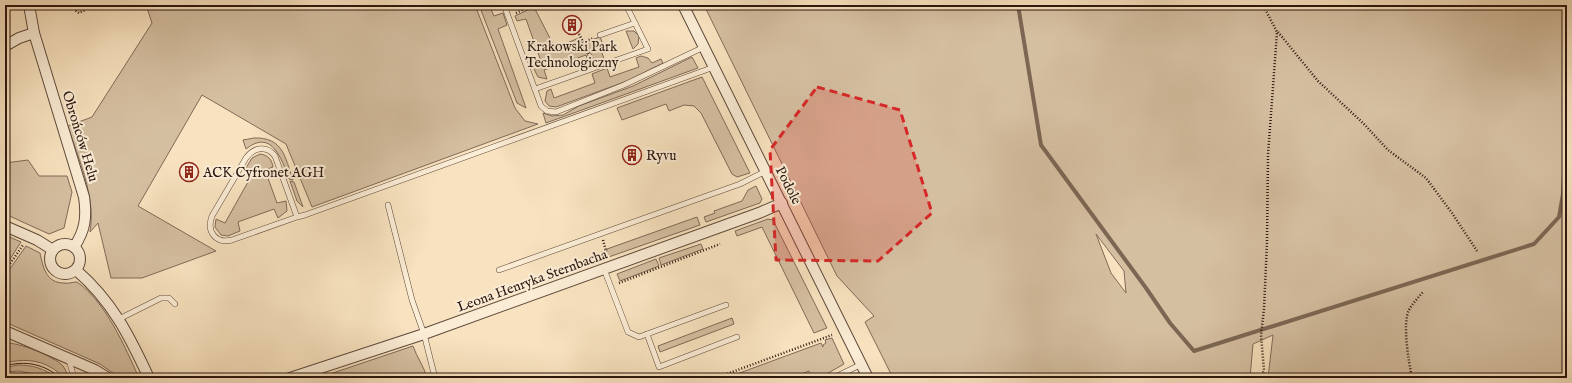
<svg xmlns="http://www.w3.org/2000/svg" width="1572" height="383" font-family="'IM FELL English',serif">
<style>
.green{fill:#d5bfa1;stroke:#806a58;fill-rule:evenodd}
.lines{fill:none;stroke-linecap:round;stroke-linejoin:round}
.stream{stroke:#7c6754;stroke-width:4}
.lane-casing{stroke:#5e493a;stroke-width:6}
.street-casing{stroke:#5e493a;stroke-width:12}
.path{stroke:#2b160e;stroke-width:2.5;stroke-dasharray:1 2;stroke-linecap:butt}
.lane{stroke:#faecd5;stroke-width:5}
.street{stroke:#faecd5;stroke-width:10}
.tram{stroke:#2b160e;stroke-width:1}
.marked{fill:#d62828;fill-opacity:0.2;stroke:#d62828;stroke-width:3;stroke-dasharray:8 5;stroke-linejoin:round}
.labels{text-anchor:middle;stroke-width:4;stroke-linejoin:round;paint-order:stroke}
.poi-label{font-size:14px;fill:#2b160e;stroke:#faecd5;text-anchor:start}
.street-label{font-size:14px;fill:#2b160e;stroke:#faecd5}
</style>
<rect width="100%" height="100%" fill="#f8e2bf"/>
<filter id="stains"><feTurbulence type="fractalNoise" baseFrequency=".005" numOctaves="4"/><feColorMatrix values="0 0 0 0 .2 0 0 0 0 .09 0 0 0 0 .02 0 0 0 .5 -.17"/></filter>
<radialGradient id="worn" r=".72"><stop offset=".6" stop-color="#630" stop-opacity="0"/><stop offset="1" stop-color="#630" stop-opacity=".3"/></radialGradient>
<g class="green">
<path d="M146,5H475L515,108L525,121L538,124L312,207L286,144L202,95L138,206L216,251L142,278H111L98,223L90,232C96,196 78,159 68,126L92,117L152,23Z"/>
<path d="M479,5H489L494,16L503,13L507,25L498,29L526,108L517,103Z"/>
<path d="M704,5H1567V378H1268L1273,335L1253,344L1250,378H893L865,322L874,316L837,276ZM1096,234L1124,271L1126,293L1111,273Z"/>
<path d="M534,7L555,48L579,38L592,63L589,64L586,55L544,70L547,79L538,77L533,67L542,64L526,19L517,21L515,16Z"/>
<path d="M626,31H634L639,36L638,44L633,49Z"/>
<path d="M600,37L605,49L601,50L604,59L595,62L585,42Z"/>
<path d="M641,56L648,58L652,63L661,59L663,63L627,81L556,107L549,106L545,101L547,91L551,89L554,98L595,83L592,74L607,68L610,77L639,67L636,58Z"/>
<path d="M692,57L698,68L546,123L543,113L552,116L563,115L579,106L633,86Z"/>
<path d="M702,77L750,173L737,177L732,174L701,113L694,106L684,105L669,111L666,104L622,120L617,108Z"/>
<path d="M254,138C283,137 285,157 293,180L289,179C282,160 272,128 246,149L243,140Z"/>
<path d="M260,154C268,155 272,160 273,167L265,170L277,203L286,201L287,211L278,218L274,209L238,222L240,231L228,236L221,235L215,227L216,219L225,223L253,173L246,168L252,158Z"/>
<path d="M28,160L39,176H67L72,192L64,228L49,234L5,214V163Z"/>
<path d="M290,181L294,182L303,207L297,201Z"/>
<path d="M756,186L762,199L760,203L706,222L704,217L715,213L714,211L742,201L748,190Z"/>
<path d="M697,217L700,225L603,259L601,254L607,251V249Z"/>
<path d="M768,219L773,220L827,328L814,333L762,227L737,236L735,231Z"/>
<path d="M5,235L21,242L5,267Z"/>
<path d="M701,244L703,249L661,265L659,258Z"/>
<path d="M26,246L40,253C43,267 46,283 64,283C68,284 72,282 77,282C106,302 125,347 139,378H120L100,364L5,322V276Z"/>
<path d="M656,259L659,266L620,281L617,274Z"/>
<path d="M732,318L734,324L660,352L658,346Z"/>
<path d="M832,338L844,364L823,376L811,378L809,371L791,378H726L821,343L823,347V345L826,343L825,340Z"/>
<path d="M5,343C18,342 54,356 63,366C66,370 67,374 68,378C62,378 58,371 52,368C38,359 21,359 5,363Z"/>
<path d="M413,346C417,358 424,366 427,378H318Z"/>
<path d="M17,365C31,365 45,368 56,378H41L33,374L19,371L5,372V368Z"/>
</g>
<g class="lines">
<path class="stream" d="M1018,5L1041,145L1146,288L1170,323L1194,351L1534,244L1559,217L1563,194L1567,116"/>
<g class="lane-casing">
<g id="lane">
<path d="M504,5L541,106L547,111L556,112L624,85L704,47"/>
<path d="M600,35L635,23"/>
<path d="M535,89L648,49L626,5"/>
<path d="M388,205L412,300L424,334L435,378"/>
<path d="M297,217L275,156C267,145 254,147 246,158L212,216C206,232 216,244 232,240L297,217L305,215L714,67"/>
<path d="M604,269L628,332L639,337L726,305"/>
<path d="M499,270L740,184L766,171"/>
<path d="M119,319L161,298H169L175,304"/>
<path d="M647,334L659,367L737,337"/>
<path d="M69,360L74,378"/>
<path d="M833,378L862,364"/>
</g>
</g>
<g class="street-casing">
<g id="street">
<path d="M683,5L868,378"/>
<path d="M34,33L84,197C87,217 85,231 74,247"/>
<path d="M5,46L19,38L34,33L29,5"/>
<path d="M5,226L37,240L53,250"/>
<circle cx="65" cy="259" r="15"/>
<path d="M76,270C112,301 129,335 149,378"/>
<path d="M5,331L95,370L108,378"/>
<path d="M290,378L424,334L759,213L782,203"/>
</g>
</g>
<g class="path">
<path d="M74,5L75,10L79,13L85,10L86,5"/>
<path d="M516,13L533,5"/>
<path d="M1278,32L1318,81L1364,124L1388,150L1426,178L1452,213L1477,251"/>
<path d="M579,34L592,60"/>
<path d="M583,42L594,38"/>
<path d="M1567,194L1564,241L1567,277"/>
<path d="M602,260L600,253L606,251L603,240"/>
<path d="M5,271L23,245"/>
<path d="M619,283L720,244"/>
<path d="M716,378L832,335"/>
<path d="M1261,378L1264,370L1261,335L1264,309L1267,242L1268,155L1277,32L1263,5"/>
<path d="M1412,378C1409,363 1402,324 1409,310C1412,304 1418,298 1423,292"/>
</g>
<use href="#lane" class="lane"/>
<use href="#street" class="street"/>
<g class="tram">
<path d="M5,366C25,360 45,364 60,378"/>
<path d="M5,374H21L34,378"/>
</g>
</g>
<path class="marked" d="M817,87L900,110L932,213L878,261L776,260L770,150Z"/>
<defs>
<g id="building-ring" transform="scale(1)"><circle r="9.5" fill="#faecd5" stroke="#8f2418" stroke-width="1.5"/><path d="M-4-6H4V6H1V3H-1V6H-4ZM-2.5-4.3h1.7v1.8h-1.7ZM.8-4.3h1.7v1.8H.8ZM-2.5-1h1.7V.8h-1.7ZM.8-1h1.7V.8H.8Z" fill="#8f2418"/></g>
</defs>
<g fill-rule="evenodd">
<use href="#building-ring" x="572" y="25"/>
<use href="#building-ring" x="632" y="155"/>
<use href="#building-ring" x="189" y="172"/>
</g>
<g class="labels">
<g class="poi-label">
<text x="572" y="51" text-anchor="middle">Krakowski Park<tspan x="572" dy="16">Technologiczny</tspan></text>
<text x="646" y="160">Ryvu</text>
<text x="203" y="177">ACK Cyfronet AGH</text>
</g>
<g class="street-label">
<text transform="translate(81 136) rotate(73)" y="5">Obrońców Helu</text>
<text transform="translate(789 185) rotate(63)" y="5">Podole</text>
<text transform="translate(532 280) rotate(-20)" y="5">Leona Henryka Sternbacha</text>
</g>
</g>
<rect width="1572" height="383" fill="none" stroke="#f8e2bf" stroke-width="20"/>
<rect x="6" y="6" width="1560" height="371" fill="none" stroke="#2b160e" stroke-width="2"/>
<rect x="10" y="10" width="1552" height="363" fill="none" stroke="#2b160e"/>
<rect width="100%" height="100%" filter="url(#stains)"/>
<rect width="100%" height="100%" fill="url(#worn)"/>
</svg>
